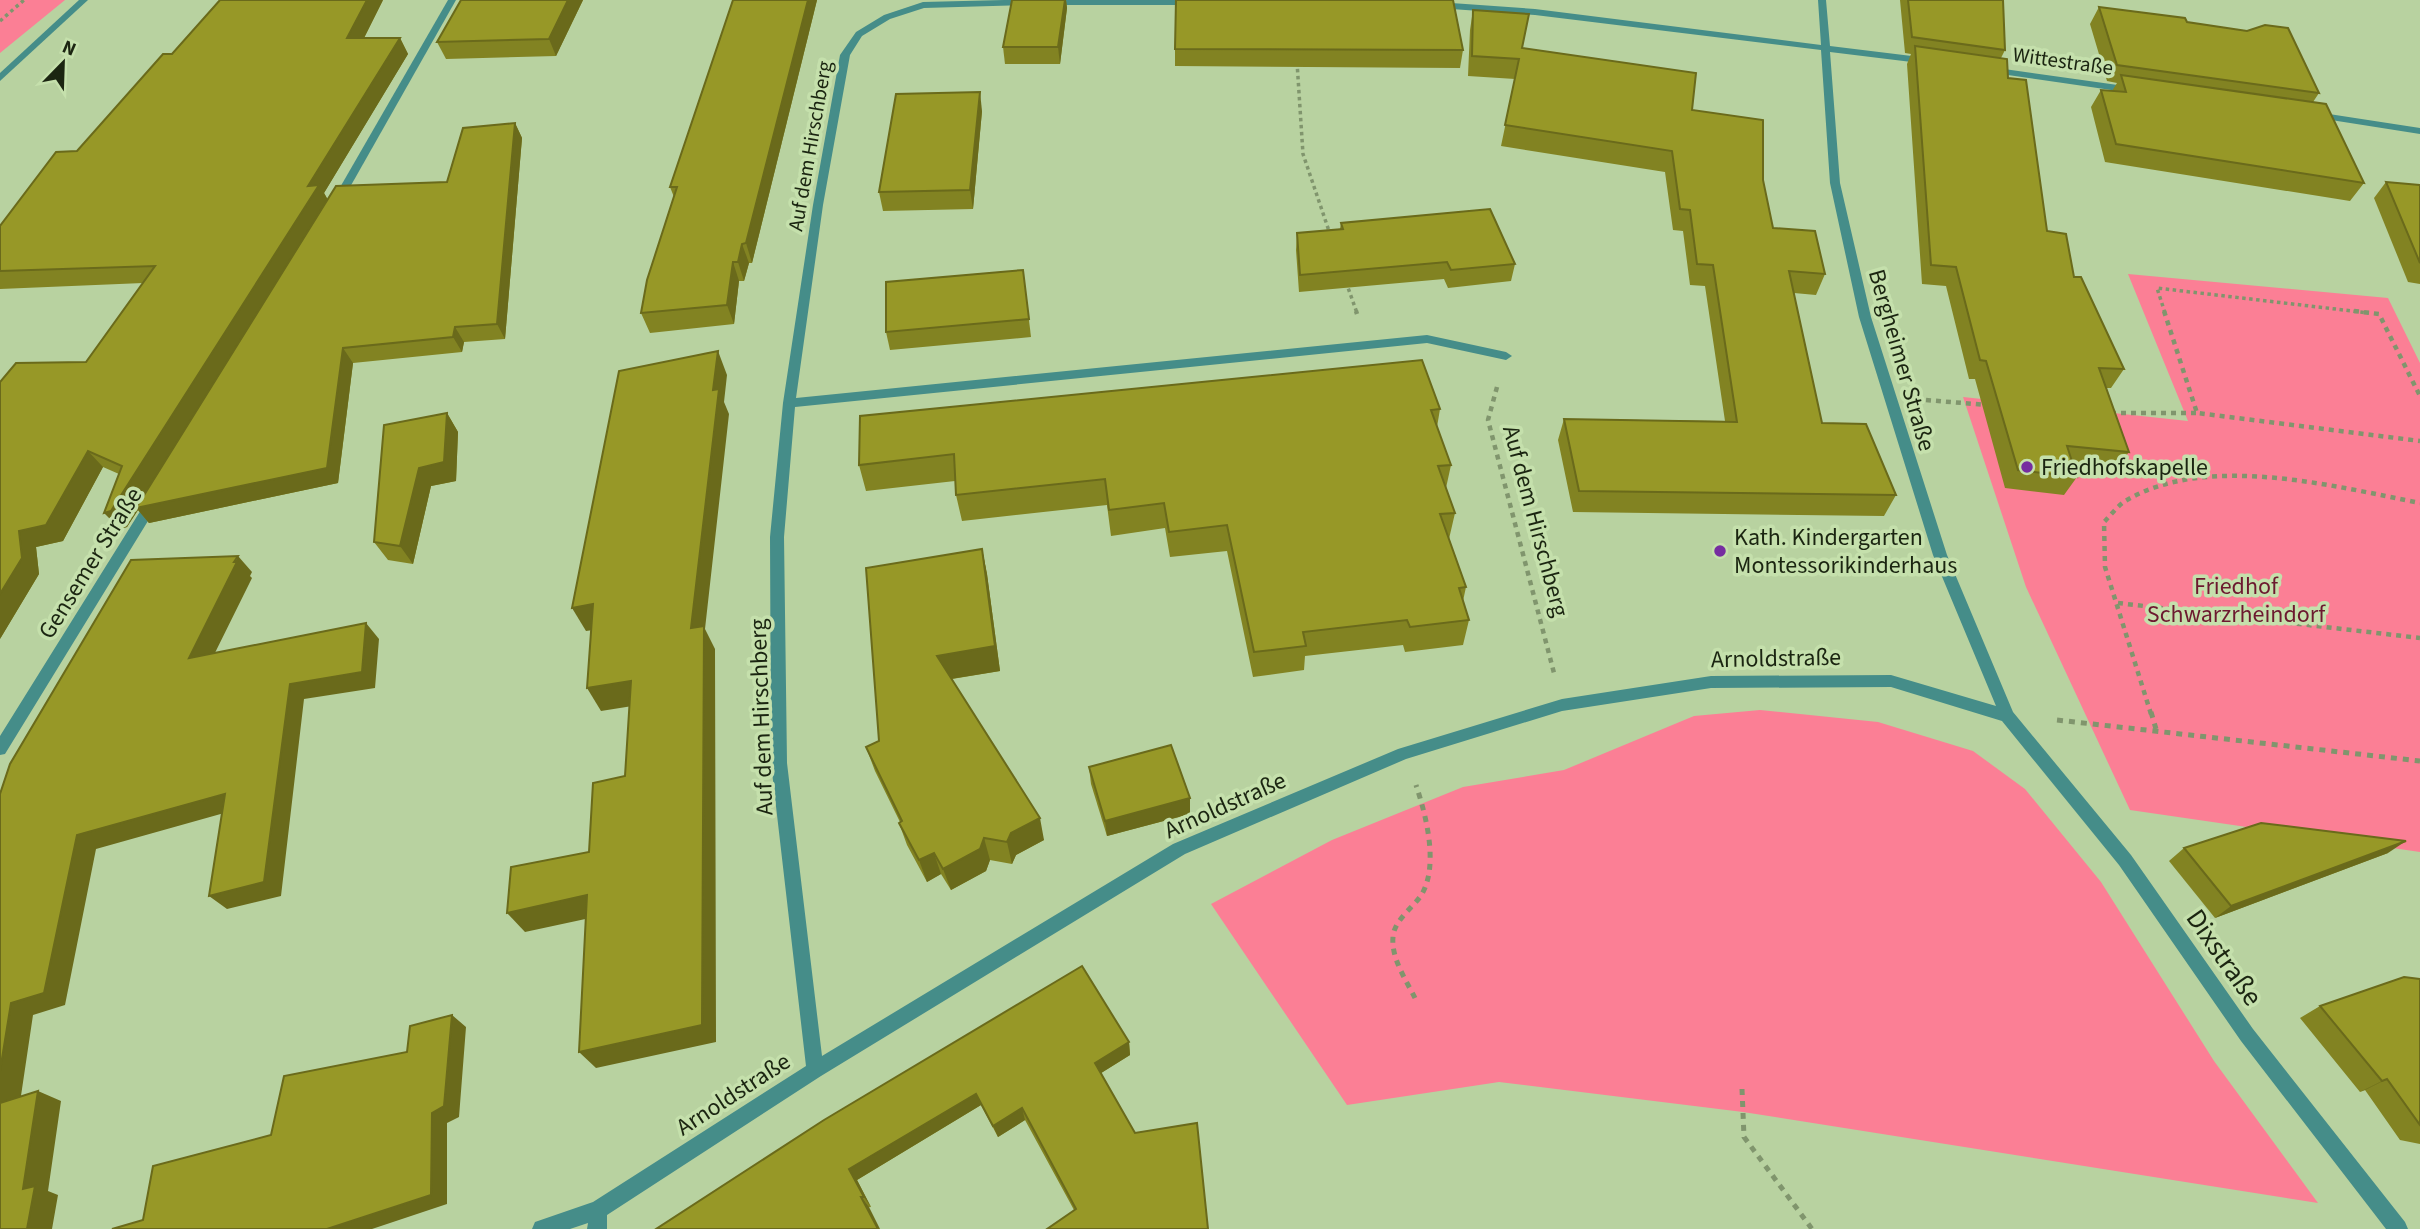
<svg xmlns="http://www.w3.org/2000/svg" width="2420" height="1229" font-family="'Source Sans 3',sans-serif">
<style>
.green{fill:#fb7f95}
.lines{fill:none;stroke-linecap:round;stroke-linejoin:round}
.path-far2{stroke:#80956d;stroke-width:3.5;stroke-dasharray:3.5 3.5;stroke-linecap:butt}
.path-far1{stroke:#80956d;stroke-width:4.5;stroke-dasharray:5 5;stroke-linecap:butt}
.path{stroke:#80956d;stroke-width:5;stroke-dasharray:6 6;stroke-linecap:butt}
.service{fill:#458d89;fill-rule:evenodd}
.minor{fill:#458d89;fill-rule:evenodd}
.wall{fill:#828322}
.shaded-wall{fill:#6a6a1b}
.building{fill:#979827;stroke:#6a6a1b;stroke-width:2}
.poi-dot{fill:#762da0;stroke:#c5e0ac;stroke-width:2.5}
.labels{text-anchor:middle;stroke-width:7;stroke-linejoin:round;paint-order:stroke}
.far-street-label{font-size:21px;fill:#1b2511;stroke:#c5e0ac}
.street-label{font-size:24px;fill:#1b2511;stroke:#c5e0ac}
.poi-label{font-size:24px;fill:#1b2511;stroke:#c5e0ac;text-anchor:start}
.park-label{font-size:24px;fill:#6c192f;stroke:#c5e0ac}
.near-street-label{font-size:28px;fill:#1b2511;stroke:#c5e0ac}
</style>
<rect width="100%" height="100%" fill="#b8d2a0"/>
<g class="green">
<path d="M0,0H65L0,53Z"/>
<path d="M2128,274L2388,298L2420,363V852L2130,810L2026,587L1963,397L2188,421Z"/>
<path d="M1760,710L1878,722L1973,751L2025,789L2101,882L2214,1061L2318,1203L1743,1112L1499,1082L1347,1105L1211,904L1332,840L1463,787L1564,770L1694,716Z"/>
</g>
<g class="lines">
<g class="path-far2">
<path d="M0,21L24,0"/>
<path d="M1297,62L1303,154L1330,234"/>
<path d="M1346,282L1357,313"/>
<path d="M2165,313L2157,288L2369,313"/>
</g>
<g class="path-far1">
<path d="M1356,311L1357,314"/>
<path d="M2164,311L2197,413L2420,441"/>
<path d="M2354,311L2379,314L2420,396"/>
<path d="M1497,387L1488,420L1554,673"/>
<path d="M1926,400L1987,405"/>
<path d="M2111,413H2197"/>
<path d="M2118,603L2420,638"/>
<path d="M2151,714L2105,567L2104,522C2111,515 2118,505 2127,500C2208,453 2333,486 2420,503"/>
</g>
<g class="path">
<path d="M2151,712L2156,729"/>
<path d="M2057,720L2420,761"/>
<path d="M1415,998C1406,980 1391,958 1393,937C1394,921 1411,909 1420,897C1440,868 1426,815 1416,785"/>
<path d="M1742,1089L1744,1137L1812,1229"/>
</g>
<path class="service" d="M79,0H88L0,81V73Z"/>
<g class="minor">
<path d="M448,0H456L341,203L336,206L332,205L331,203Z"/>
<path d="M1004,0H1031L1032,2L1028,5L924,8L890,19L862,36L850,55L823,205L796,398L1427,335L1506,352L1512,356L1506,360L1427,343L795,407L784,537L787,763L822,1056L1173,844L1398,749L1562,699L1711,676L1891,675L1996,706L1933,555L1859,317L1830,183L1821,50L1535,15L1437,8L1433,5L1437,2L1535,9L1821,45L1818,0H1826L1830,46L1928,58L1933,61L1928,64L1830,52L1840,183L1871,317L1947,555L2013,712L2131,855L2253,1029L2405,1222L2408,1229H2386L2241,1041L2119,865L2002,721L1891,687L1711,688L1562,711L1406,759L1185,854L821,1076L607,1215V1229H587L588,1223L570,1229H532L535,1222L593,1202L806,1066L771,763L770,537L783,403L813,205L840,55L856,32L884,15L923,2Z"/>
<path d="M1046,0H1196L1197,2L1193,5H1049L1045,2Z"/>
<path d="M1990,67L2132,87L2137,90L2132,93L1987,72V68Z"/>
<path d="M2316,112L2420,128V134L2312,117L2311,115Z"/>
<path d="M154,495L161,500L159,503L5,754L0,755V736L149,497Z"/>
</g>
</g>
<g class="wall">
<path d="M383,0L364,38H400L408,54L324,193L328,200L447,182L515,123L522,138L505,339L464,342L462,352L353,363L338,483L149,523L138,510L127,527L120,529L119,474L103,467L63,541L36,547L39,574L0,639L86,362L143,283L0,289V226L77,151Z"/>
<path d="M461,0H583L556,56L446,59L437,42Z"/>
<path d="M733,0H817L752,263H749L744,281H739L734,324L650,333L641,313L674,197L670,187Z"/>
<path d="M1012,0H1066L1067,8L1060,64H1005L1003,47Z"/>
<path d="M1900,0H2003L2005,50L2001,58L2008,78L2047,231L2124,369L2111,388H2106L2129,452L2115,471L2074,466L2077,477L2064,495L2005,488L1975,379H1969L1946,286L1922,284L1907,64L1911,54L1905,53Z"/>
<path d="M2099,7L2187,22L2319,93L2313,102L2364,183L2350,201L2105,162L2091,107L2101,90L2112,91L2117,83L2107,81L2090,24Z"/>
<path d="M1473,10L1522,49L1692,110L1763,180L1773,228L1825,274L1816,295L1794,293L1822,423L1896,495L1884,516L1573,512L1558,440L1564,419L1725,421L1705,286L1690,285L1683,231L1673,230L1665,172L1501,146L1515,79L1468,76L1470,30Z"/>
<path d="M1175,49L1463,50L1460,68L1175,66Z"/>
<path d="M982,111L973,209L883,211L879,192Z"/>
<path d="M2386,182L2420,185V284L2408,282L2374,198Z"/>
<path d="M1341,223L1515,264L1511,281L1448,288L1444,279L1299,292L1296,250L1297,233L1340,229Z"/>
<path d="M1023,270L1031,337L890,350L886,332Z"/>
<path d="M1440,409L1437,427L1451,465L1446,488L1455,513L1449,539L1466,587L1463,601L1469,620L1463,645L1405,652L1403,645L1305,656L1304,670L1253,677L1227,551L1170,557L1165,528L1111,536L1107,505L962,521L956,495L955,481L866,491L859,465L860,416Z"/>
<path d="M447,413L458,432L456,481L431,486L413,564L388,560L374,542Z"/>
<path d="M982,549L987,574L1000,671L952,679L1044,840L1016,855L1012,864L990,860L986,871L951,890L941,874L927,882L907,845L899,823L900,822L875,771L866,747L879,741Z"/>
<path d="M1089,767L1190,798V814L1107,836L1091,784Z"/>
<path d="M2184,848L2388,853L2215,918L2169,861Z"/>
<path d="M2420,979V1144L2400,1140L2365,1090L2360,1092L2300,1018L2320,1006Z"/>
<path d="M1129,1042L1130,1055L1101,1073L1135,1133L1074,1210L1025,1120L998,1137L981,1105L857,1180L871,1207L656,1229L824,1120Z"/>
</g>
<g class="shaded-wall">
<path d="M367,0H383L356,54L347,38Z"/>
<path d="M568,0H583L556,56L549,39Z"/>
<path d="M808,0H817L752,263L746,243Z"/>
<path d="M1065,0H1066L1067,8L1060,64L1058,47Z"/>
<path d="M400,38L408,54L324,193L329,202L343,348L353,363L338,483L149,523L138,510L127,527L120,529L104,513Z"/>
<path d="M980,92L982,111L973,209L970,190Z"/>
<path d="M515,123L522,138L505,339L497,324Z"/>
<path d="M742,244L749,263L744,281L738,262Z"/>
<path d="M733,262L739,281L734,324L727,305Z"/>
<path d="M455,327L464,342L462,352L453,337Z"/>
<path d="M718,351L727,375L724,402L729,414L705,629L715,649L716,1042L596,1068L579,1052L691,628L713,390Z"/>
<path d="M447,413L458,432L456,481L431,486L413,564L400,546L419,468Z"/>
<path d="M88,451L103,467L63,541L36,547L39,574L0,639V594L19,531Z"/>
<path d="M982,549L987,574L1000,671L944,680L937,656Z"/>
<path d="M238,556L252,572L250,576L252,578L205,673L189,658Z"/>
<path d="M593,604L607,628L586,631L572,608Z"/>
<path d="M366,623L379,639L375,688L304,699L281,896L227,909L209,896L290,684Z"/>
<path d="M631,681L645,704L601,711L587,688Z"/>
<path d="M225,794L242,808L96,849L65,1005L33,1015L18,1116L0,1108V1071L11,1003L77,835Z"/>
<path d="M1190,798V814L1107,836L1105,821Z"/>
<path d="M1040,818L1044,840L1016,855L1012,864L1007,842L1011,833Z"/>
<path d="M984,838L990,860L986,871L951,890L943,869Z"/>
<path d="M2406,841L2388,853L2215,918L2231,906Z"/>
<path d="M934,853L941,874L927,882L919,860Z"/>
<path d="M587,895L604,915L525,932L507,913Z"/>
<path d="M452,1015L466,1027L459,1117L447,1123V1204L372,1229H327L432,1113Z"/>
<path d="M1129,1042L1130,1055L1098,1075L1095,1063Z"/>
<path d="M2387,1079L2365,1090L2360,1092L2382,1081Z"/>
<path d="M38,1091L61,1101L48,1191L58,1195L52,1229H27L23,1189Z"/>
<path d="M976,1094L981,1105L857,1180L871,1207L864,1197L849,1169Z"/>
<path d="M1022,1108L1025,1120L998,1137L993,1126Z"/>
<path d="M861,1197L869,1207L880,1229H878Z"/>
</g>
<g class="building">
<path d="M220,0H367L347,38H400L308,186L319,185L111,511L104,513L122,466L88,451L46,525L19,531L22,558L0,594V382L16,363L86,362L155,266L0,271V226L56,152L77,151L163,54H172Z"/>
<path d="M461,0H568L549,39L437,42Z"/>
<path d="M733,0H808L746,243L742,244L738,262H733L727,305L641,313L647,280L677,187H670Z"/>
<path d="M1012,0H1065L1058,47H1003Z"/>
<path d="M1176,0H1453L1463,50L1175,49Z"/>
<path d="M1908,0H2003L2005,50L1912,37Z"/>
<path d="M2099,7L2185,18L2187,22L2247,31L2265,25L2288,28L2319,93L2117,65Z"/>
<path d="M1473,10L1529,14L1522,48L1696,73L1692,110L1763,120V180L1773,228L1815,231L1825,274L1789,271L1822,423L1866,424L1896,495L1579,491L1564,419L1737,422L1713,265L1697,264L1690,210L1680,209L1672,151L1505,125L1519,59L1472,56Z"/>
<path d="M1915,46L2007,59L2008,78L2026,80L2047,231L2066,234L2074,277H2081L2124,369L2099,368L2129,452L2067,446L2077,477L2018,470L1986,361L1980,360L1956,267L1931,265Z"/>
<path d="M2121,75L2326,104L2364,183L2116,144L2101,90L2126,92Z"/>
<path d="M980,92L970,190L879,192L896,94Z"/>
<path d="M515,123L497,324L455,327L453,337L343,348L327,468L136,508L336,186L447,182L463,128Z"/>
<path d="M2386,182L2420,185V263Z"/>
<path d="M1490,209L1515,264L1451,270L1447,262L1300,275L1297,233L1343,229L1341,223Z"/>
<path d="M1023,270L1029,319L886,332V282Z"/>
<path d="M718,351L713,390L719,389L691,628L704,626L702,1025L579,1052L587,895L507,913L511,867L589,852L593,783L625,776L631,681L587,688L593,604L572,608L619,371Z"/>
<path d="M1422,360L1440,409L1431,410L1451,465L1438,466L1455,513L1440,514L1466,587L1459,588L1469,620L1410,627L1407,620L1303,632L1306,646L1254,652L1227,525L1169,532L1164,503L1109,510L1105,479L956,495L954,454L859,465L860,416Z"/>
<path d="M447,413L444,462L419,468L400,546L374,542L384,425Z"/>
<path d="M982,549L995,646L937,656L1040,818L1011,833L1007,842L984,838L980,849L943,869L934,853L919,860L899,823L902,821L866,747L879,741L866,568Z"/>
<path d="M238,556L234,562H237L189,658L366,623L362,672L290,684L264,882L209,896L225,794L77,835L44,993L11,1003L0,1071V794L10,764L131,560Z"/>
<path d="M1171,745L1190,798L1105,821L1089,767Z"/>
<path d="M2261,823L2406,841L2231,906L2184,848Z"/>
<path d="M1082,966L1129,1042L1095,1063L1135,1133L1197,1123L1208,1229H1047L1076,1209L1022,1108L993,1126L976,1094L849,1169L864,1197H861L878,1229H656L824,1120Z"/>
<path d="M2404,977L2420,979V1125L2387,1079L2382,1081L2320,1006Z"/>
<path d="M452,1015L444,1106L432,1113L431,1195L327,1229H112L143,1220L153,1166L271,1135L284,1076L407,1052L410,1026Z"/>
<path d="M38,1091L23,1189L35,1186L27,1229H0V1103Z"/>
</g>
<g class="poi-dot">
<circle cx="2027" cy="467" r="7"/>
<circle cx="1720" cy="551" r="7"/>
</g>
<g class="labels">
<g class="far-street-label">
<text transform="translate(2063 61) rotate(8)" y="7">Wittestraße</text>
<text transform="translate(810 146) rotate(-80)" y="7">Auf dem Hirschberg</text>
</g>
<g class="street-label">
<text transform="translate(1902 360) rotate(74)" y="8">Bergheimer Straße</text>
<text transform="translate(1536 521) rotate(75)" y="8">Auf dem Hirschberg</text>
<text transform="translate(90 563) rotate(-58)" y="8">Gensemer Straße</text>
<text transform="translate(1776 658) rotate(-1)" y="8">Arnoldstraße</text>
<text transform="translate(761 717) rotate(-92)" y="8">Auf dem Hirschberg</text>
<text transform="translate(1225 805) rotate(-24)" y="8">Arnoldstraße</text>
<text transform="translate(733 1094) rotate(-33)" y="8">Arnoldstraße</text>
</g>
<g class="poi-label">
<text x="2041" y="475">Friedhofskapelle</text>
<text x="1734" y="545">Kath. Kindergarten<tspan x="1734" dy="28">Montessorikinderhaus</tspan></text>
</g>
<g class="park-label">
<text x="2236" y="594">Friedhof<tspan x="2236" dy="28">Schwarzrheindorf</tspan></text>
</g>
<g class="near-street-label">
<text transform="translate(2225 957) rotate(55)" y="10">Dixstraße</text>
</g>
</g>
<g transform="translate(63 63) rotate(23)" stroke="#c5e0ac" stroke-width="5" paint-order="stroke">
<path d="M0-5L12 26L0 18L-12 26Z" fill="#1b2511"/>
<text y="-10" font-size="19" font-weight="bold" text-anchor="middle" fill="#1b2511">N</text>
</g>
</svg>
